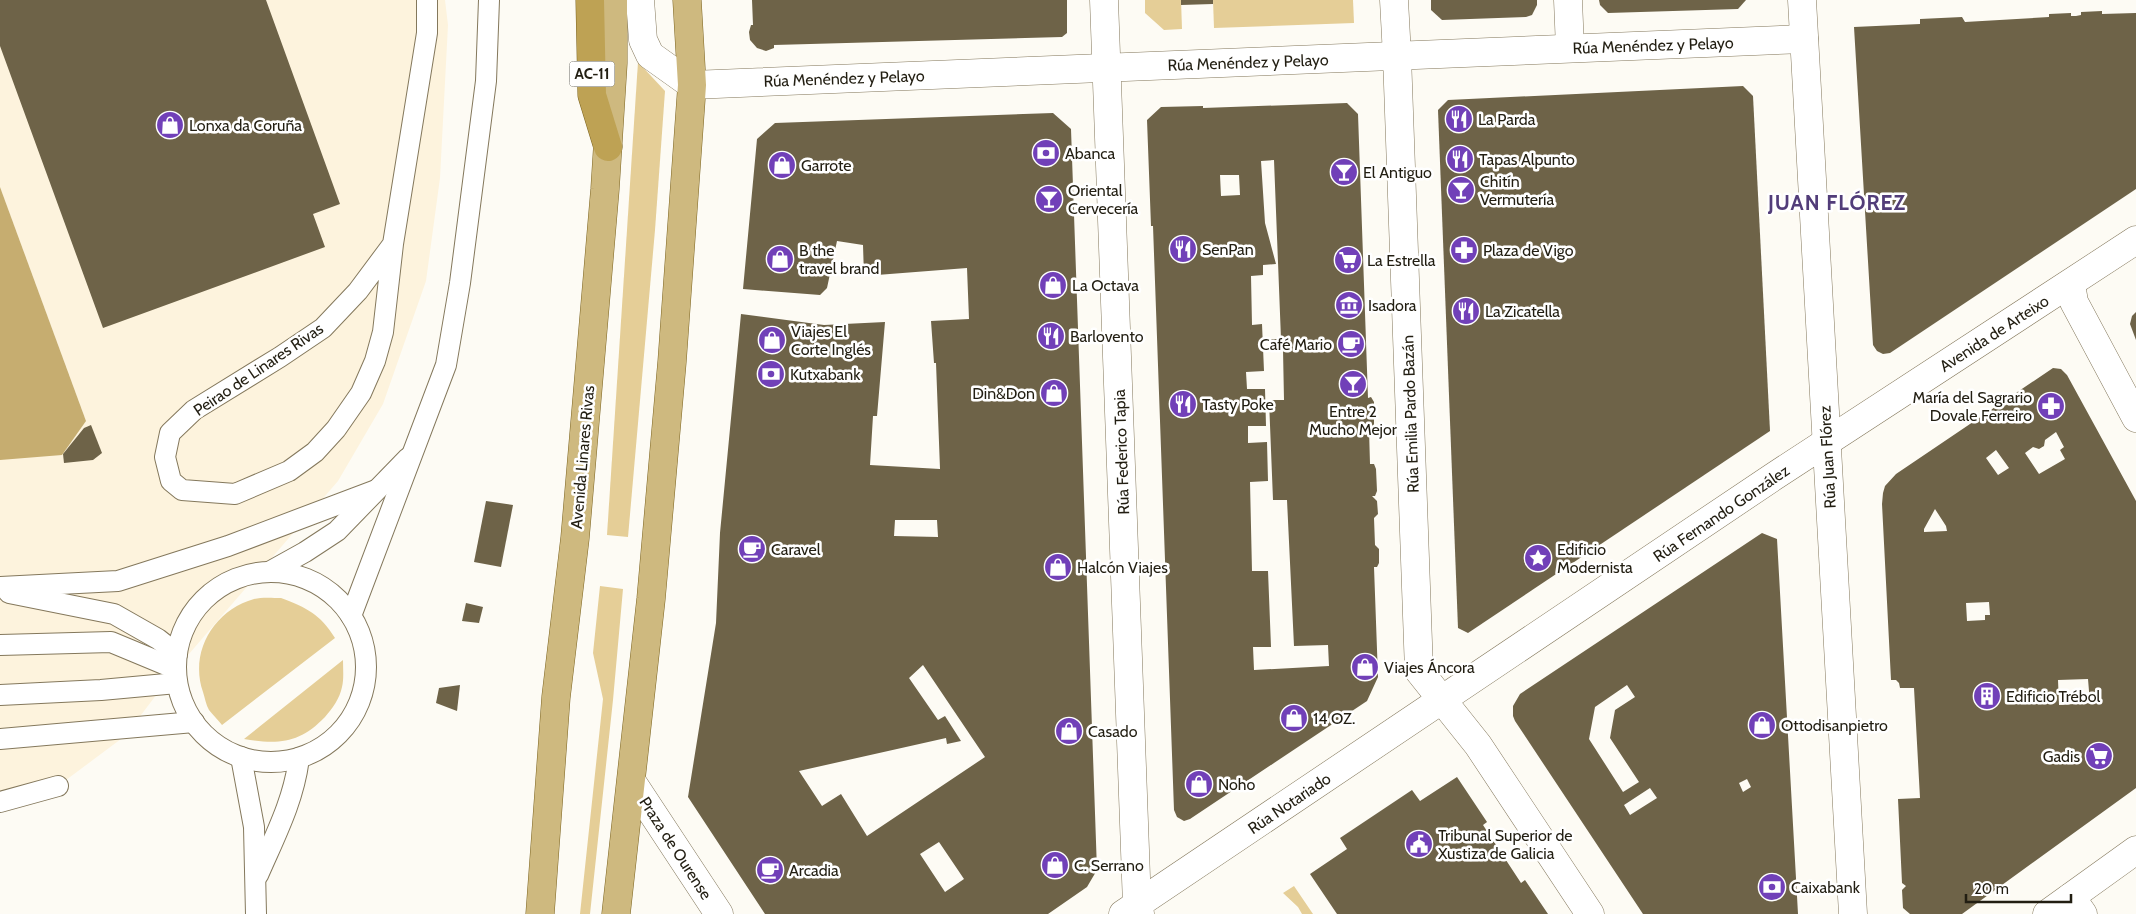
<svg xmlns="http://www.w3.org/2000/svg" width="2136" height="914" font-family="Cabin,sans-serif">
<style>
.built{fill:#fdf3dd}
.green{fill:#e5ce97}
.water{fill:#c6ad70}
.building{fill:#6e6348;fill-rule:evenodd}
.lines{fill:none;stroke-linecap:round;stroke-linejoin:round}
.service-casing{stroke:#84785c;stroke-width:22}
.pedestrian-casing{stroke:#84785c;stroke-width:29}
.minor-casing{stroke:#84785c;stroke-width:29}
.secondary-casing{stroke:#84785c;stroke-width:29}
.primary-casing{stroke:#7d6522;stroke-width:29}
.trunk-casing{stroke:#7d6522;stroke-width:29}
.service{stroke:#fff;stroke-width:20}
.pedestrian{stroke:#fff;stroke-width:28}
.minor{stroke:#fff;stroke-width:28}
.secondary{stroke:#fff;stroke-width:28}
.primary{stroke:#ceb97f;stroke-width:28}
.trunk{stroke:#bea254;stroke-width:28}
.labels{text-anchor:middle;stroke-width:5;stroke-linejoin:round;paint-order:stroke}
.shield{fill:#fff;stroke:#646259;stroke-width:1}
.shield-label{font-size:15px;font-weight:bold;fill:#221e12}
.street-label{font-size:16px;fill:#221e12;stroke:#fff}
.poi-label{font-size:16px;fill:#221e12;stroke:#fff;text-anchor:start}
.district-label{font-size:21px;font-weight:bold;letter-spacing:1px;fill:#523d79;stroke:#fff}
</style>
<rect width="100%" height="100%" fill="#fdfbf4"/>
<path class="built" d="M0,0H445L448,25L440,178L426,281L383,404L338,481L176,669L125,736L58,786L0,802V460L86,421L0,187Z"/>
<g class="green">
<path d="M1145,0H1181L1182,29L1164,30L1145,13Z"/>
<path d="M1213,0H1353L1354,23L1214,28Z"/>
<path d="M638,62L665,91L655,230L628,537L607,535Z"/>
<path d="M600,586L623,589L613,700L590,914H580L603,699L593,653Z"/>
<path d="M281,598C307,608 320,614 335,638L222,725C218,720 213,715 209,710C206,705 205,698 203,692C189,652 214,610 254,599C262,597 273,598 281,598Z"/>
<path d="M343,660C343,669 344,679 342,687C340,698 332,709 325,717C300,743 279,745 244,739Z"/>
<path d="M1294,886L1313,914H1302L1298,907L1283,893Z"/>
</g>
<path class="water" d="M0,187L86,421L62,455L0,460Z"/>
<g class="building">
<path d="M0,0H266L340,204L313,214L325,247L103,328L0,46Z"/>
<path d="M752,0H1067V33L1062,37L774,45V48L766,51L757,48L750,40L749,32L751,25H753Z"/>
<path d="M1181,0H1213V4L1181,5Z"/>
<path d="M1431,0H1537V5L1532,15L1526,17L1442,20L1431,10Z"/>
<path d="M1599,0H1746L1738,9L1608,13L1600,5Z"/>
<path d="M2102,11V14L2136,13V189L1890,353L1883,354L1877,351L1873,345L1854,27L1920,24V19L1962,17L1965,22L2049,17V14L2071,13V16H2076L2081,15V12Z"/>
<path d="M1743,86L1753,96L1770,431L1468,633L1458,628L1438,110L1448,100Z"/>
<path d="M1347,103L1358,114L1368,398L1371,397L1374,402V424L1372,429H1369L1370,464H1374L1376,469L1377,491L1375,496H1372L1377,501L1378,514L1374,518L1375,545L1379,549V563L1377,567H1374L1378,677L1367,701L1190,819L1184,821L1177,817L1174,810L1153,226H1151L1147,120L1161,107L1203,106V108ZM1274,160L1281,339H1269L1270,350H1283L1284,400H1269L1273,500H1287L1294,646L1328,645L1329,666L1254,670L1253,647H1271L1268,571H1252L1250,482L1268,481L1267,442L1248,443V426H1266L1265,389H1247L1246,372L1264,371L1262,324L1252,325L1251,276L1263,275V265L1276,264L1265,223L1261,161ZM1220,175H1239L1240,195L1221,196Z"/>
<path d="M1053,113L1071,129L1097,870L1087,887L1048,914H765L688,797L716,623L720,533L741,314L824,325L885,322L877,416H873L870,465L940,469L936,363H934L931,321L969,319L967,268L864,276L863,245L837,241L827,288L820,295L743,289L757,139L775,123ZM895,520H937L938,537L894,536ZM923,665L985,757L867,836L841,794L822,806L799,771L946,738L947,744L961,741L945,716L938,720L909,678ZM939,842L964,879L945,892L920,854Z"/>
<path d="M2136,312V340L2130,324L2132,316Z"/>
<path d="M2053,368L2061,369L2067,375L2136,501V788L1962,914H1910L1903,908L1902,890L1906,886L1902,883L1898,799L1920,798L1914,688H1900L1899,683L1896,680H1891L1882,504L1883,493L1885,486L1896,474ZM2056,432L2064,447L2060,450L2065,459L2039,474L2025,453L2033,447L2039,449L2044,446L2045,440ZM1996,450L2009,468L1998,475L1986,458ZM1935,509L1946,526L1947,531L1924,532V529ZM1989,602L1990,615H1985V620L1967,621L1966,603ZM2088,679L2090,703L2059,705L2058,680Z"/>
<path d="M91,425L102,453L93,460L64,463L63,454L84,428Z"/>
<path d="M486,501L513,505L501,567L474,562Z"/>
<path d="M1762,533L1777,539L1798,914H1643L1515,721L1513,716V706L1520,694ZM1627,685L1635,697L1615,710L1610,738L1639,782L1623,792L1589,739L1595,707ZM1747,779L1751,787L1743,792L1739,783ZM1650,788L1657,798L1630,815L1624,805Z"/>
<path d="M466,603L483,607L479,623L462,621Z"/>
<path d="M460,685L457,711L436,703L439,688Z"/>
<path d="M1457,777L1487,822L1483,825L1521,883L1525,880L1548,914H1337L1310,874L1347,849L1340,838L1412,790L1420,801Z"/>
</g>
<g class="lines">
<g class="service-casing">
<g id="service">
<path d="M393,244L358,291L323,328L280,357L194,410L170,433L165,457L171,481L182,490L235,494L289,471L315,452L336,429L361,393L375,361L383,332L393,244L427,33V0"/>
<path d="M269,572L305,552L337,531L408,458"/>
<circle cx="271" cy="667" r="95"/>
<path d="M0,587L118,581L228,546L376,490"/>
<path d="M9,593L114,614L158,639L177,654"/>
<path d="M351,616L446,365L460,283L486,81L489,0"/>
<path d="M0,645L111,642L176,669"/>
<path d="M0,695L101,690L177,683"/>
<path d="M0,739L194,722"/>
<path d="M241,757L254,827L256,914"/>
<path d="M0,802L58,786"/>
<path d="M258,875C275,836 294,800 299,758"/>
</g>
</g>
<g class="pedestrian-casing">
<g id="pedestrian">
<path d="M1394,0L1397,56"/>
<path d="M2071,897L2083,914"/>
</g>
</g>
<g class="minor-casing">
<g id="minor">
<path d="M640,0L643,40L650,55L692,85L1804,39"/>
<path d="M1104,0L1137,905L1140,914"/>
<path d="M1568,0L1570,48"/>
<path d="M1397,56L1419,671L1478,745L1590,914"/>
<path d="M2071,284L2074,302L2136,418"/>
<path d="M632,782L719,914"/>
<path d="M1123,914L1773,477L2136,240"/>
<path d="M2047,914L2136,850"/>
</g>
</g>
<g class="secondary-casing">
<path id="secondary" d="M1802,0L1853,914"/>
</g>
<g class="primary-casing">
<g id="primary">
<path d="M540,914L556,697L575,538L605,189L613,63V0"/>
<path d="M616,914L651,599L672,362L692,85L687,0"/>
</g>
</g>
<g class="trunk-casing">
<path id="trunk" d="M590,0L592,95L608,147"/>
</g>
<use href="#service" class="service"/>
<use href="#pedestrian" class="pedestrian"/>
<use href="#minor" class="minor"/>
<use href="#secondary" class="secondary"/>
<use href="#primary" class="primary"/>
<use href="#trunk" class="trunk"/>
</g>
<defs>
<g id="restaurant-disc" transform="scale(1.4375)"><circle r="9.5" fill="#7140b8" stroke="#fff"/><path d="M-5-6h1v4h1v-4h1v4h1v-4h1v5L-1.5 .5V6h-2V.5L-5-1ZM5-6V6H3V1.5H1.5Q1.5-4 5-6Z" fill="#fff"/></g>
<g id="shop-disc" transform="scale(1.4375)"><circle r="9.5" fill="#7140b8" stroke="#fff"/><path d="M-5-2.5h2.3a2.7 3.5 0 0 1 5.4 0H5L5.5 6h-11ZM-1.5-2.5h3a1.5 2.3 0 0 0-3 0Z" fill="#fff"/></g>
<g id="bank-disc" transform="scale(1.4375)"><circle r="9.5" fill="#7140b8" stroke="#fff"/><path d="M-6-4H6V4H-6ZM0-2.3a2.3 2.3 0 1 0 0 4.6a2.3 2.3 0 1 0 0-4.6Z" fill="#fff"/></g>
<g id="bar-disc" transform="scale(1.4375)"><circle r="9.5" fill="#7140b8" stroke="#fff"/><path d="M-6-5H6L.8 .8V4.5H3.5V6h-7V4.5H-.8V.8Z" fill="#fff"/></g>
<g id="pharmacy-disc" transform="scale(1.4375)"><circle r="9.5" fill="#7140b8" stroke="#fff"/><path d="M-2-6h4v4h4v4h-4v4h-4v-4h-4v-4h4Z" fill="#fff"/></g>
<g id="supermarket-disc" transform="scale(1.4375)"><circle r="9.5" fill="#7140b8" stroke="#fff"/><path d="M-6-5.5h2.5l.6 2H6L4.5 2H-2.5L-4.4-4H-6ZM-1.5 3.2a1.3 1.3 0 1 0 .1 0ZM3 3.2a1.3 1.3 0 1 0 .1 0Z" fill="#fff"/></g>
<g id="museum-disc" transform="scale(1.4375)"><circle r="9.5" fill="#7140b8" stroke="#fff"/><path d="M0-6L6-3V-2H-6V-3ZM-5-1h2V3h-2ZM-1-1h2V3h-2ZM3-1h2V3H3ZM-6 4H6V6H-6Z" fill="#fff"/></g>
<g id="cafe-disc" transform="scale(1.4375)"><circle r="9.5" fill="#7140b8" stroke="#fff"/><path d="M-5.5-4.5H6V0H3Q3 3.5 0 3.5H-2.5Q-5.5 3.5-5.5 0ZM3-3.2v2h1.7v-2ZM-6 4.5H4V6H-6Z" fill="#fff"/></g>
<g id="sight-disc" transform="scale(1.4375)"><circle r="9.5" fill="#7140b8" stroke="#fff"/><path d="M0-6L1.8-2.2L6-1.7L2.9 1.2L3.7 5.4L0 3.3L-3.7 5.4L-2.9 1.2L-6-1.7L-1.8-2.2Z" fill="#fff"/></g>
<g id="building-disc" transform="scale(1.4375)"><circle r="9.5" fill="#7140b8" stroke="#fff"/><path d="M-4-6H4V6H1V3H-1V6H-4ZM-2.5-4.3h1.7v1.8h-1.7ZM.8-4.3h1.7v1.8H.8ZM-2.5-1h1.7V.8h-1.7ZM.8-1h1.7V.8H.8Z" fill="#fff"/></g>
<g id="civic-disc" transform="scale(1.4375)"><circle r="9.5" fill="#7140b8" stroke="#fff"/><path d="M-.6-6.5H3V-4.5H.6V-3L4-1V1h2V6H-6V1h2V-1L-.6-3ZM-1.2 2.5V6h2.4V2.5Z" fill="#fff"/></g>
</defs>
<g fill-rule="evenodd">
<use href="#restaurant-disc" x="1459" y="119"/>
<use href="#shop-disc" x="170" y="125"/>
<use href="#bank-disc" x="1046" y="153"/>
<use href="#restaurant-disc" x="1460" y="159"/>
<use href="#shop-disc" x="782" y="165"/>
<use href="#bar-disc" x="1344" y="172"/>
<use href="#bar-disc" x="1461" y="190"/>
<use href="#bar-disc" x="1049" y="199"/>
<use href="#restaurant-disc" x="1183" y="249"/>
<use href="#pharmacy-disc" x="1464" y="250"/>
<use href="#shop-disc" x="780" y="259"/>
<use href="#supermarket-disc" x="1348" y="260"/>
<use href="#shop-disc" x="1053" y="285"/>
<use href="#museum-disc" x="1349" y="305"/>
<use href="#restaurant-disc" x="1466" y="311"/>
<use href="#restaurant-disc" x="1051" y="336"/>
<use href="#shop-disc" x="772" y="340"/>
<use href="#cafe-disc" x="1351" y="344"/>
<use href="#bank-disc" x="771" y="374"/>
<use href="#bar-disc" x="1353" y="384"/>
<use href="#shop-disc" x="1054" y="393"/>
<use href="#restaurant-disc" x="1183" y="404"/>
<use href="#pharmacy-disc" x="2051" y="406"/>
<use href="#cafe-disc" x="752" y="549"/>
<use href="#sight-disc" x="1538" y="558"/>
<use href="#shop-disc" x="1058" y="567"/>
<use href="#shop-disc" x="1365" y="667"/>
<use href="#building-disc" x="1987" y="696"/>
<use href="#shop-disc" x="1294" y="718"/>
<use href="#shop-disc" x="1762" y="725"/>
<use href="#shop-disc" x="1069" y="731"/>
<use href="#supermarket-disc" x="2099" y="756"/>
<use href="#shop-disc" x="1199" y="784"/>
<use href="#civic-disc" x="1419" y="844"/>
<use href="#shop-disc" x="1055" y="865"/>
<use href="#cafe-disc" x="770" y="870"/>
<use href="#bank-disc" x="1772" y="887"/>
</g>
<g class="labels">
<rect class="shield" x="569.5" y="61.5" width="45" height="25" rx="4"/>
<g class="shield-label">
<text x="592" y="79">AC-11</text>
</g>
<g class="street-label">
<text transform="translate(1653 45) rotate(-2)" y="6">Rúa Menéndez y Pelayo</text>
<text transform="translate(1248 62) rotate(-2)" y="6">Rúa Menéndez y Pelayo</text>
<text transform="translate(844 78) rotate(-2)" y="6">Rúa Menéndez y Pelayo</text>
<text transform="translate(1994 333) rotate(-33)" y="6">Avenida de Arteixo</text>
<text transform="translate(258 369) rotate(-34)" y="6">Peirao de Linares Rivas</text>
<text transform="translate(1410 414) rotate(-92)" y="6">Rúa Emilia Pardo Bazán</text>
<text transform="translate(1121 452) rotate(-92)" y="6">Rúa Federico Tapia</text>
<text transform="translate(582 457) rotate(-85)" y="6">Avenida Linares Rivas</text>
<text transform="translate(1827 457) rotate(-93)" y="6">Rúa Juan Flórez</text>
<text transform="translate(1721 513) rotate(-34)" y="6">Rúa Fernando González</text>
<text transform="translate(1289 803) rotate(-34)" y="6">Rúa Notariado</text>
<text transform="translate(676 848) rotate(57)" y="6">Praza de Ourense</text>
</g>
<g class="poi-label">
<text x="1478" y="125">La Parda</text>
<text x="189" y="131">Lonxa da Coruña</text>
<text x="1065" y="159">Abanca</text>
<text x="1479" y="165">Tapas Alpunto</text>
<text x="801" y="171">Garrote</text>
<text x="1363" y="178">El Antiguo</text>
<text x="1480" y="187">Chitín<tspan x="1480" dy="18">Vermutería</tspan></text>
<text x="1068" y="196">Oriental<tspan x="1068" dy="18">Cervecería</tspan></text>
<text x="1202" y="255">SenPan</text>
<text x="799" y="256">B the<tspan x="799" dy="18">travel brand</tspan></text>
<text x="1483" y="256">Plaza de Vigo</text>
<text x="1367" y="266">La Estrella</text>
<text x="1072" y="291">La Octava</text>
<text x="1368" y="311">Isadora</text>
<text x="1485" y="317">La Zicatella</text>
<text x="791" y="337">Viajes El<tspan x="791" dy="18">Corte Inglés</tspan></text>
<text x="1070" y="342">Barlovento</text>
<text x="1332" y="350" text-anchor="end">Café Mario</text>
<text x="790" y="380">Kutxabank</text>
<text x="1035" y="399" text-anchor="end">Din&amp;Don</text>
<text x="2032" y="403" text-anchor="end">María del Sagrario<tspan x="2032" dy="18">Dovale Ferreiro</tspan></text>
<text x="1202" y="410">Tasty Poke</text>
<text x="1353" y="417" text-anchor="middle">Entre 2<tspan x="1353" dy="18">Mucho Mejor</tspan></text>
<text x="771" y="555">Caravel</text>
<text x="1557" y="555">Edificio<tspan x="1557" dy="18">Modernista</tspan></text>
<text x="1077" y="573">Halcón Viajes</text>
<text x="1384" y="673">Viajes Áncora</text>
<text x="2006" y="702">Edificio Trébol</text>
<text x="1313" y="724">14 OZ.</text>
<text x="1781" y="731">Ottodisanpietro</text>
<text x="1088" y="737">Casado</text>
<text x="2080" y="762" text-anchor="end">Gadis</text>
<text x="1218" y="790">Noho</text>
<text x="1438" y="841">Tribunal Superior de<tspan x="1438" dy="18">Xustiza de Galicia</tspan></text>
<text x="1074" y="871">C. Serrano</text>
<text x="789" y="876">Arcadia</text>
<text x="1791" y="893">Caixabank</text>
</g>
<g class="district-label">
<text x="1837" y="210">JUAN FLÓREZ</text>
</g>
</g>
<path d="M1966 894v8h105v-8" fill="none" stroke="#221e12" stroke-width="2.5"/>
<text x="1974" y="894" font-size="15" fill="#221e12" stroke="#ffffff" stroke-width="4" paint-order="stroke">20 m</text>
</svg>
